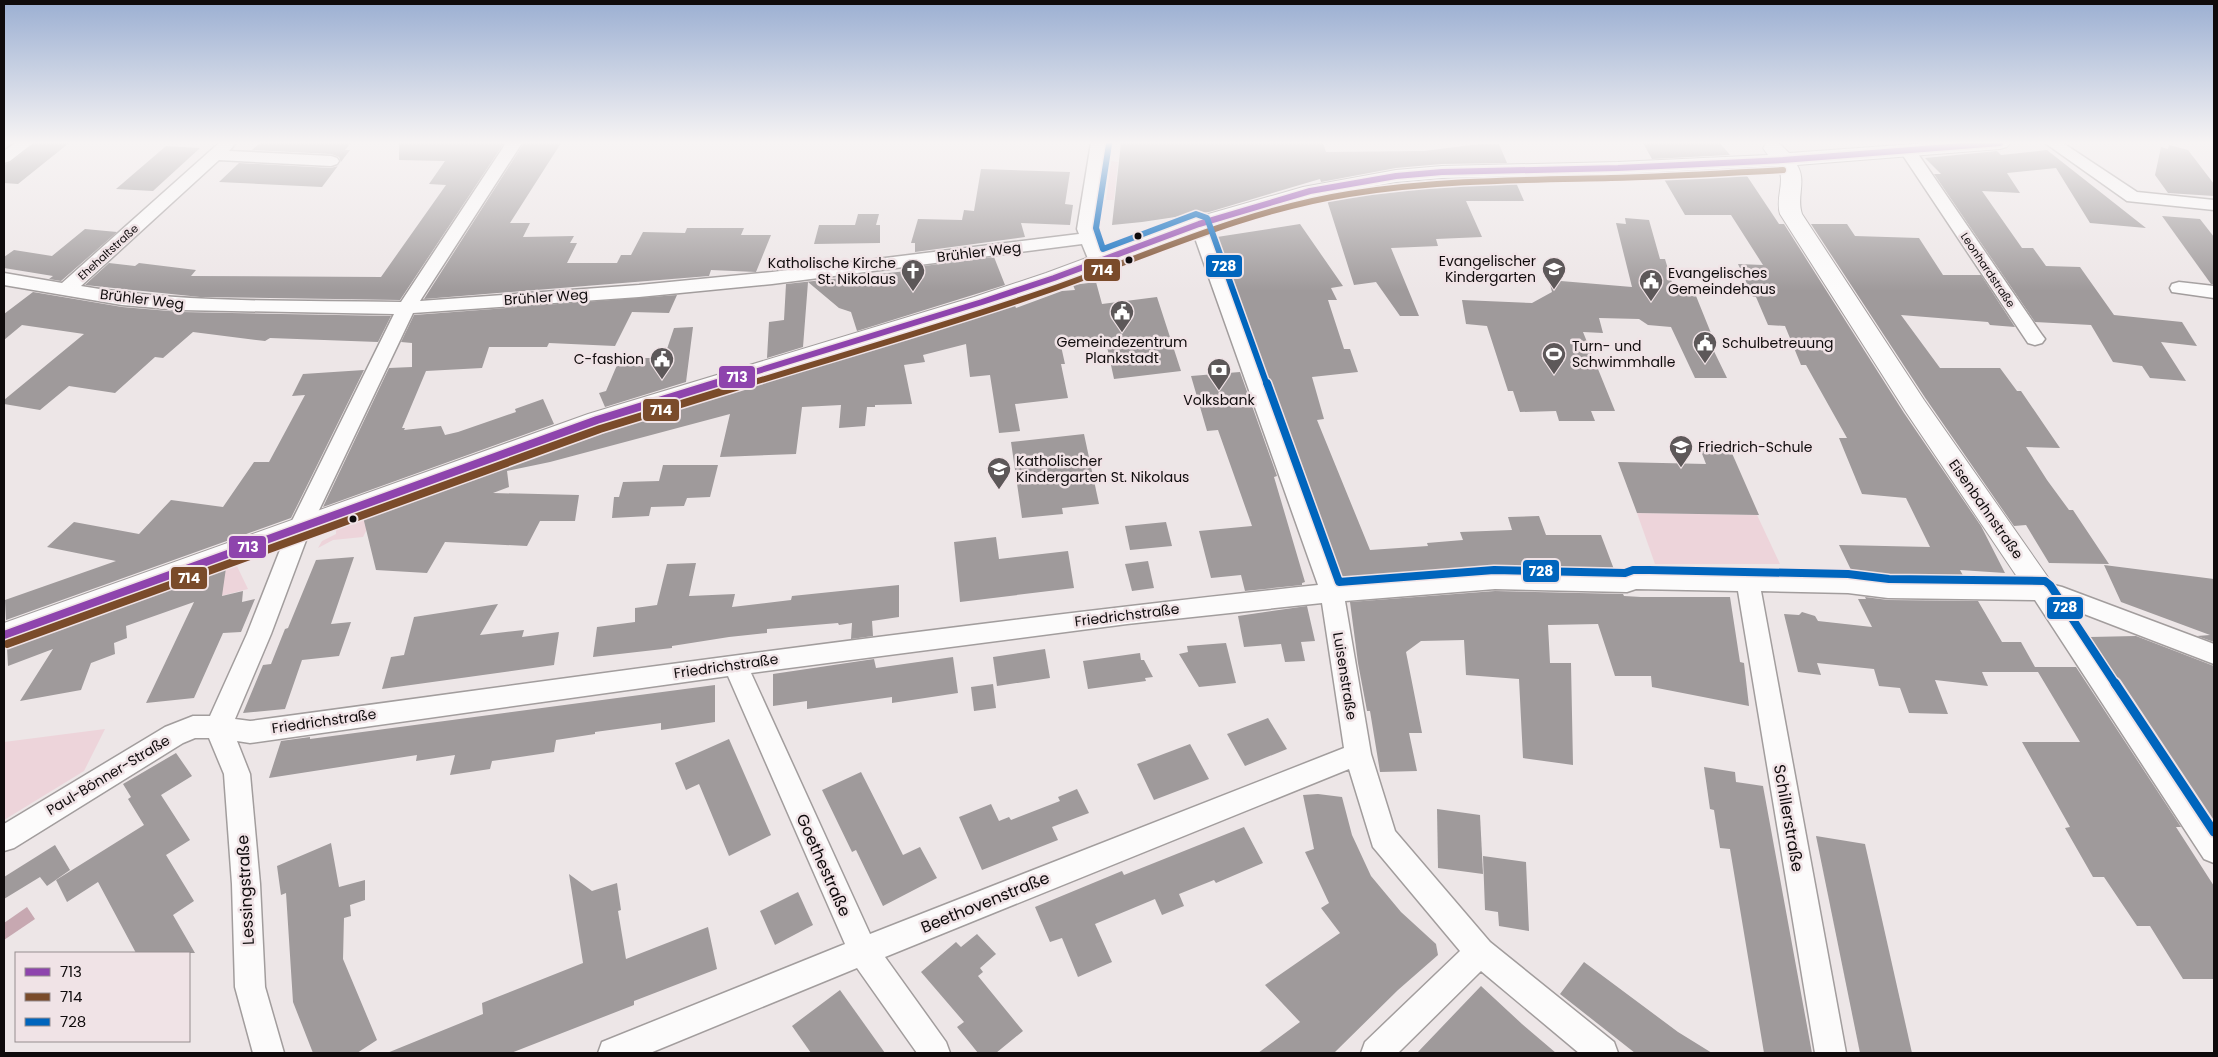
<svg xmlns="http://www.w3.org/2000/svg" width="2218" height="1057" font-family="Poppins,sans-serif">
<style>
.green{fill:#edd4da}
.water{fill:#c7a8b1}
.building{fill:#9f9a9b}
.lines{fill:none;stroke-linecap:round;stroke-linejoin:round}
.minor-casing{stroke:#a29d9d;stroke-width:3}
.tertiary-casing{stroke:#a29d9d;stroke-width:2}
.minor{fill:#fcfbfb;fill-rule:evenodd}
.tertiary{fill:#fcfbfb;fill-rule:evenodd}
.bus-1-far1-casing{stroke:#f0e3e6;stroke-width:9}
.bus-1-casing{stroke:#f0e3e6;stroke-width:11}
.bus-2-far1-casing{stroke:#f0e3e6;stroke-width:9}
.bus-2-casing{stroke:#f0e3e6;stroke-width:11}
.bus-3-far2-casing{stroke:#f0e3e6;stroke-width:9}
.bus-3-far1-casing{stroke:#f0e3e6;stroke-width:11}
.bus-3-casing{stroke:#f0e3e6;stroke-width:13}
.bus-1-far1{stroke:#8e44ad;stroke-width:6}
.bus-1{stroke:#8e44ad;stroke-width:8}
.bus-2-far1{stroke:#7a4b2a;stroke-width:6}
.bus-2{stroke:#7a4b2a;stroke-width:8}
.bus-3-far2{stroke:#0065bd;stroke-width:6}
.bus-3-far1{stroke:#0065bd;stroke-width:8}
.bus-3{stroke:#0065bd;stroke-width:9}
.bus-dot{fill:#0f0b0c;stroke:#f0e3e6;stroke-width:2}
.labels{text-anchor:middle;stroke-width:5;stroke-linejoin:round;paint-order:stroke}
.far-street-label{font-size:11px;fill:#0f0b0c;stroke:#f0e3e6}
.street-label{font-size:14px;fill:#0f0b0c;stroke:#f0e3e6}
.poi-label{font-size:14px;fill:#0f0b0c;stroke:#f0e3e6;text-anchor:start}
.near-street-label{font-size:16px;fill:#0f0b0c;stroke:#f0e3e6}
.line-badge{stroke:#f0e3e6;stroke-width:2}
.badge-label{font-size:14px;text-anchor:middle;font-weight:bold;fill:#fff}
</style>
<rect width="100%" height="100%" fill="#ede6e7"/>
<g class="green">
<path d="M1111,161L1118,162L1114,200H1106Z"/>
<path d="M1637,513L1757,515L1780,564H1655Z"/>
<path d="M363,516L367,529L363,537L333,540L318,548L322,541L336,534V530L342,524Z"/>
<path d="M235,562L248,589L221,596L226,565Z"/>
<path d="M105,729L84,771L4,820V742Z"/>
</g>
<path class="water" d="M27,907L35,919L4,940V923Z"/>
<g class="building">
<path d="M35,143H69L18,184L4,183V165L11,162Z"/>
<path d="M260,143H351L345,150H350L322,187L219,182L239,163L331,168L338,166L341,162L339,157L331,154L252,150Z"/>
<path d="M399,143H504L400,300L200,297L85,285L109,263L135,266L139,263L196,270L191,276L381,277L446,185L429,184L445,161L399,160Z"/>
<path d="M524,143H561L510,223H530L523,237L574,236L570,243H577L567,263H617L621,255H631L643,232L685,233L687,228H744L741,235H771L756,272L711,270L709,276L424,299Z"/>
<path d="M1121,143H1323L1326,152L1424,151L1479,144H1499L1507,163L1442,164L1396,168L1321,182L1320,179L1209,212L1142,222L1112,225Z"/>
<path d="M1643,143H1720L1730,155L1652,159Z"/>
<path d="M2169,145L2188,150L2214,184V196L2168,193L2155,175L2161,147L2168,149Z"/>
<path d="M166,146L200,148L153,191L116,189Z"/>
<path d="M2047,150L2146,228L2090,223L2056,168L2007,173L2020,193L1982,191L2022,248H2033L2046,266L2080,267L2114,315L2182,322L2197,346L2161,342L2186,381L2150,378L2142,366L2113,362L2091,325L2035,322L1934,174H1941L1925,158L1997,151L2001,155Z"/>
<path d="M981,169L1070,172L1065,204L1073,205L1070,225L1021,223L1025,237L915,252V243H911L918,219L962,220L964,210L974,211Z"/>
<path d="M1743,170L1779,224H1784L1904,413L1981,526L2005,573L1960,570L1965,579L1888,578L1853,574L1839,545L1930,547L1906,498L1862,494L1839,438H1847L1806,365H1801L1785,326L1768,325L1756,297H1753L1738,264L1763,265L1731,215H1685L1661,174Z"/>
<path d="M1514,178L1524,201H1466L1482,237L1436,239L1438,246L1391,248L1419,316H1400L1376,282L1354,285L1326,197L1396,184L1442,180Z"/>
<path d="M858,214H879L876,225H880V243L814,244L819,225H855Z"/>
<path d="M2162,216L2200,219L2214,237V284H2211Z"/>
<path d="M1625,218L1649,220L1660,259H1665L1674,289L1694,291L1715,343H1710L1727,378H1695L1671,327L1648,325L1639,319L1599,318L1603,333L1583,332L1615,411H1591L1595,421H1559L1556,411L1520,412L1513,391H1508L1487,326L1466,324L1462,300L1532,303L1552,292L1549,280L1632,287L1616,223L1626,224Z"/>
<path d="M1300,224L1343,286L1331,288L1337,300H1328L1344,349H1350L1358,372L1312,377L1324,419L1317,420L1370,550L1428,546L1427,543L1463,540L1460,532L1512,530L1508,517L1539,516L1546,535H1601L1615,572L1495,569L1346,581V579H1342L1303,468L1300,469L1263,369H1265L1217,237Z"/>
<path d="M1811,224H1847L1855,236L1919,238L1943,275H1981L2015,327L1990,325L1988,322L1901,315L1940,368H2000L2017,391H2021L2060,448L2026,447L2047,480L2069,510H2073L2109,564L2049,563L2026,525L2014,526L1926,399Z"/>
<path d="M85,229L117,232L61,281L49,279L53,276L4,268V257L14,250L52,256Z"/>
<path d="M994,257L1005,285L857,331L851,312L839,308L808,282L803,347L767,358L769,322L784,320L786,284L916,270V267Z"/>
<path d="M1096,282L1102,304L1157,297L1181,371L1114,379L1106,342L1061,346L1065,364H1061L1068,398L1015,404L1020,431L999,433L990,375L970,377L966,344L923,355L925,362L904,365L912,404L875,405V407H867L865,426L839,428L841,405L802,407L796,454L720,457L730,414L550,462L507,471L509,487L493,493L579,495L575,521H540L527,546L445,542L427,573L376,570L363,517L607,428L1013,301L1016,308L1062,291L1075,290L1073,285Z"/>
<path d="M33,292L122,307L181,312L391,316L378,342L270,338L265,341L193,332L163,358L155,357L115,393L69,386L40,410L4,404V400L84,334L22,325L4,340V314Z"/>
<path d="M677,295L669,313L632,312L615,346L549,343L547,347H489L482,368L426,371L402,428H405L404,430L441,426L445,435L458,432L516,412L515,409L543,399L554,424L323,507L389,368L412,367V343L401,342L414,315Z"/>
<path d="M693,327L686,382L605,407L599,393L606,391L620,358H650L665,355L674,328Z"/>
<path d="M364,370L291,518L6,620L5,600L116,561L47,547L74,522L139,534L171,500L223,507L254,462H269L305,395L292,396L303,374Z"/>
<path d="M1240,372L1277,476L1274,477L1305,582L1302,583V585L1245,591L1241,575L1211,578L1199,531L1252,526L1218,430L1207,431L1191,376Z"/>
<path d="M1084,434L1099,504L1062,508L1063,514L1022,518L1011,442Z"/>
<path d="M1701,451H1731L1759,515L1637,513L1618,462L1706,464Z"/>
<path d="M663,465H718L710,497L687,498L684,506L651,507L649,516L612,518L614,497H619L623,482L659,481Z"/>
<path d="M1166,522L1172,546L1130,550L1125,526Z"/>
<path d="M996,537L999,559L1068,551L1074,588L960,602L954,542Z"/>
<path d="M354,557L331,624L351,622L339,656L302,660L285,709L243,713L263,665L271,664L285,629L288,628L316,560Z"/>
<path d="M1148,561L1154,588L1132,591L1125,564Z"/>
<path d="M696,563L689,596L735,594L732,607L791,600L792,596L899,585V617L872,621L873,636L851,639L852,623L839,625L838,623L767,629V633L729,637L672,646V648L593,657L597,627L635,622V608L657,605L667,564Z"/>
<path d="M2104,565L2214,579V642L2197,636L2210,635L2121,602Z"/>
<path d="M226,568L222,596L243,591L242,602L255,599L241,632L223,633L194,698L146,703L194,602L126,626L127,638L114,643L115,654L91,663L81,690L20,701L53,649L8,666L7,648Z"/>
<path d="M1495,591L1623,594L1624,596L1641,597H1730L1740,662L1744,663L1749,706L1652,687L1651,676H1615L1598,624L1548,625L1550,663H1571L1573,765L1523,758L1519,679L1466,675L1464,640L1421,641L1406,652L1422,733H1409L1417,771L1380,772L1370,711H1367L1358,663L1350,602Z"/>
<path d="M1865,597L1888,600L1978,601L2002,642H2021L2035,667H2076L2181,827H2176L2214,886V979H2183L2150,926H2137L2104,877H2093L2065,828L2070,827L2022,742H2080L2038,672H1982L1988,686L1935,680L1948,714L1909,713L1900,688L1879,686L1874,669L1817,663L1821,675L1798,672L1784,614L1799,615L1802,612L1815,616L1818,621L1872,627L1858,599H1866Z"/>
<path d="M498,604L480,635L524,630L522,637L559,632L554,665L382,689L391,657L404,655L414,617Z"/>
<path d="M1307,606L1315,641L1301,642L1305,661L1285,662L1281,644L1244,647L1238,616Z"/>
<path d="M2136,636L2214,666V824L2090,637Z"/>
<path d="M1226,643L1236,683L1199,687L1179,654L1188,652L1187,646Z"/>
<path d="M1045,649L1050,678L997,686L993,657Z"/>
<path d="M1140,653L1141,660H1144L1153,677L1145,678L1146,681L1088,689L1083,661Z"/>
<path d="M953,657L958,693L892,703V697L807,709V701L773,706V674L874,659L876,668Z"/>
<path d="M993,684L996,708L974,711L971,687Z"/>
<path d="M715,685V722L661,730V723L595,732V734L556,740L554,752L492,761L490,769L450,775L455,755L416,761L417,755L269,778L281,741L310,737V739Z"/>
<path d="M1268,718L1287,749L1245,766L1227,734Z"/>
<path d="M729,739L771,835L729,856L699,784L686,790L675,763Z"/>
<path d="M1190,744L1209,779L1154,800L1137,764Z"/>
<path d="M176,753L192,776L161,795L190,840L166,855L194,901L173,915L195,953H136L98,882L67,902L56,880L144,825L128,799L131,797L123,784Z"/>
<path d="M1704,767L1735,772L1736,782L1763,786L1812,1053H1764L1730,849L1720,848L1714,810L1710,809Z"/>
<path d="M861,772L903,855L920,847L937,878L883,906L856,850L852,852L822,790Z"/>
<path d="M1077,789L1089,813L1052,827L1058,840L982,870L959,817L991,804L999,821L1009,817L1011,820L1060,801L1058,797Z"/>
<path d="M1318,794L1342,797L1352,835L1371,876L1401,912L1436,944L1438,955L1398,990L1334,1053H1258L1300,1022L1265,985L1340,933L1321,908L1329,903L1305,852L1314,849L1303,795Z"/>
<path d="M1437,809L1480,815L1483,874L1438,868Z"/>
<path d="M1244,827L1263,863L1216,883L1214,880L1179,894L1184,906L1162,915L1155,899L1095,924L1112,962L1078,977L1062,938L1050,942L1035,907L1122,871L1124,875Z"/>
<path d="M1816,836L1865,844L1912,1053H1860Z"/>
<path d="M331,843L339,887L365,880V900L350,905L351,916L344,918L343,959L377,1040L357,1053H313L293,1002L286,893L281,895L277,866Z"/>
<path d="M55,845L70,870L47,886L40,877L4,899V877Z"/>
<path d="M1483,856L1526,862L1529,931L1499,926L1498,912L1485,910Z"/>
<path d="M569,874L592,891L617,883L621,910L618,911L626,959L708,927L717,969L634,1001V1005L511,1053H387L483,1014L482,1003L583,963Z"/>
<path d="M798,892L813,925L775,945L760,911Z"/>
<path d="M977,934L996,954L980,968L983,972L978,976L1023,1031L996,1053H978L957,1027L964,1022L921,972L956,942L961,947Z"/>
<path d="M1584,962L1678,1032L1712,1053H1635L1560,994Z"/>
<path d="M1481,986L1522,1024L1556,1053H1417Z"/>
<path d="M840,990L885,1053H811L792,1026Z"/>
</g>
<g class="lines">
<g class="minor-casing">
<g id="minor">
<path d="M15,143H33L10,161L4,163V151Z"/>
<path d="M219,143H236L229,151L331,156L337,158L339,161L337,164L331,166L219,160L81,286C186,304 294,300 401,302L506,143H522L420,301L639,285L772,272L1079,234L1077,229L1091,143H1107L1095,229L1106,262L1103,266L1097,267L1091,266L1082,244L772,284L639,297L413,313L311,527L271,634L235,719L250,721C605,673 961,623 1318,585L1190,224L1193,220H1205L1208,224L1340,583L1495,571L1625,574L1634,571H1649L1848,575L1888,580L2042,582L2062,587L2214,644V664L2066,607L2214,827V863L2204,859L2035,600L1888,598L1848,593L1761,591L1846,1053H1815L1738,591L1636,589L1627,592L1495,589L1345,601L1371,754L1395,831L1490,942L1614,1042L1618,1053H1579L1481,971L1398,1053H1361L1365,1042L1460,951L1373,847L1349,769L885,957L946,1042L950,1053H917L857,968L650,1053H598L602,1042L845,944L728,676L250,743L237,741L250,774L260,884L265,987L284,1053H253L235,987L232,884L224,774L209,738H195L183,743L14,848L4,851V824L165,727L193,716H210L247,634L289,527L394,314L181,310L122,305L4,285V273L62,283ZM1322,603L1344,748L870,934L751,673L1127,624Z"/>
<path d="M2045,143H2063L2137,192L2214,200V210L2127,201Z"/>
<path d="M1908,146L1914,148L2042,335L2045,339L2042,343L2035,345L2028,343L1900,151L1902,148Z"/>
<path d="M2179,282L2214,286V298L2172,292L2170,288L2172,284Z"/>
</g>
</g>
<g class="tertiary-casing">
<path id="tertiary" d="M1770,143L1780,144L1789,153L1928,143H2010L2007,147L2000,149L1797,165C1807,181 1796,197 1802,214L1924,400L2052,583L2056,591L2052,599L2042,602L2032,599L1906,412L1780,214C1775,197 1786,182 1778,166L1618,174L1442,178L1396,182L1313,197L1207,229L1062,283L990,307L606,426L4,647V623L588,414L974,297L1046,273L1191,219L1303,187L1396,170L1442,166L1618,162L1768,155L1763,148L1766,144Z"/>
</g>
<use href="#minor" class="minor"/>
<use href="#tertiary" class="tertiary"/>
<g class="bus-1-far1-casing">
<path id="bus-1-far1" d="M712,385L982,302L1054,278L1199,224L1310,191L1396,176L1442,172L1618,168L1783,160L2000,143"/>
</g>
<g class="bus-1-casing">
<path id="bus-1" d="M4,635L597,420L717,383"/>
</g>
<g class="bus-2-far1-casing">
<path id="bus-2-far1" d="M745,385C849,353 955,323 1058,287C1153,253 1248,210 1349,194C1436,180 1523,180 1611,178C1669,177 1726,173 1783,170"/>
</g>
<g class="bus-2-casing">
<path id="bus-2" d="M7,644L600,429L749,383"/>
</g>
<g class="bus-3-far2-casing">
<path id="bus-3-far2" d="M1109,144L1096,228L1103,249L1196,214L1207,218L1267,385"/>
</g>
<g class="bus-3-far1-casing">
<path id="bus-3-far1" d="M1267,383L1339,582L1494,570L1625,573L1633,570H1649L1848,574L1889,579L2045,581L2050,585L2116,685"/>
</g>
<g class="bus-3-casing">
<path id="bus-3" d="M2115,683L2214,832"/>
</g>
<use href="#bus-1-far1" class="bus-1-far1"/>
<use href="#bus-1" class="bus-1"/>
<use href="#bus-2-far1" class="bus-2-far1"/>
<use href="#bus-2" class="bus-2"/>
<use href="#bus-3-far2" class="bus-3-far2"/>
<use href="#bus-3-far1" class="bus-3-far1"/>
<use href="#bus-3" class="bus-3"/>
</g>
<linearGradient id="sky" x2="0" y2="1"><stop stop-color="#9bafd2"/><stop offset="0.49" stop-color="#f7f4f4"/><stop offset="1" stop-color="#f7f4f4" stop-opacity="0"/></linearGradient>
<rect width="2218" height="291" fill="url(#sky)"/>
<defs>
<g id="school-pin" transform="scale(1.25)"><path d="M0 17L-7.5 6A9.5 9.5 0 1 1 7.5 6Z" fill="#5d5859" stroke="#f0e3e6"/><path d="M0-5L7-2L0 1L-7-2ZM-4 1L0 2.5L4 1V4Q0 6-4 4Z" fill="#fff"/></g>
<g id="church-pin" transform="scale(1.25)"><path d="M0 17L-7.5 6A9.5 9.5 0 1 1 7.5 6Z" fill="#5d5859" stroke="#f0e3e6"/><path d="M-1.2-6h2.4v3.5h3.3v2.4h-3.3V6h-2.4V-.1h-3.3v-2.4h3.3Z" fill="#fff"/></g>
<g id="civic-pin" transform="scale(1.25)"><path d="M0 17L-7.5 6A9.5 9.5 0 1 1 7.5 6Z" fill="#5d5859" stroke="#f0e3e6"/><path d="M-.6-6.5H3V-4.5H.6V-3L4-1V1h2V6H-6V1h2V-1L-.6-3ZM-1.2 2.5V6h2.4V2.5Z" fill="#fff"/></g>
<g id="stadium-pin" transform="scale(1.25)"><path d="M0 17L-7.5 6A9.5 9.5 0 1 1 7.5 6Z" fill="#5d5859" stroke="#f0e3e6"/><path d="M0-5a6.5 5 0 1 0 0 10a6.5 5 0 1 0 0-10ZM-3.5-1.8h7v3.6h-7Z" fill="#fff"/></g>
<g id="bank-pin" transform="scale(1.25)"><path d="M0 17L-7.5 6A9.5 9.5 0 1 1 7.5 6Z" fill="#5d5859" stroke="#f0e3e6"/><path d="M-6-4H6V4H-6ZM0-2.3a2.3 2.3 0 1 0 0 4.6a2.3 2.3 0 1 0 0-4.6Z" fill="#fff"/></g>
</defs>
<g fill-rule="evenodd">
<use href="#school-pin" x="1554" y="269"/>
<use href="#church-pin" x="913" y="271"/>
<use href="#civic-pin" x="1651" y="281"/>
<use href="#civic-pin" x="1122" y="312"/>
<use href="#civic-pin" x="1705" y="343"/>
<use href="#stadium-pin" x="1554" y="354"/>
<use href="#civic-pin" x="662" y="359"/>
<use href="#bank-pin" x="1219" y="370"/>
<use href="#school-pin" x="1681" y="447"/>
<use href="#school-pin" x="999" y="469"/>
</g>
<g class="bus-dot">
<circle cx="1138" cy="236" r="4.5"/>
<circle cx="1129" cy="260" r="4.5"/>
<circle cx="353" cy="519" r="4.5"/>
</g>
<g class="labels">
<g class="far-street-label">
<text transform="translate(108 252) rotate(-42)" y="4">Ehehaltstraße</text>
<text transform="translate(1988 270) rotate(56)" y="4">Leonhardstraße</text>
</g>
<g class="street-label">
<text transform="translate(979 252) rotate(-7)" y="5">Brühler Weg</text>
<text transform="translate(546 297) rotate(-4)" y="5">Brühler Weg</text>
<text transform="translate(142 299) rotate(7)" y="5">Brühler Weg</text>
<text transform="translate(1986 509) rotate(55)" y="5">Eisenbahnstraße</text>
<text transform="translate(1127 615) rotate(-7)" y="5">Friedrichstraße</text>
<text transform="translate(726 666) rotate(-8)" y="5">Friedrichstraße</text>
<text transform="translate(1345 676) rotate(81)" y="5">Luisenstraße</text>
<text transform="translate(324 721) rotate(-8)" y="5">Friedrichstraße</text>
<text transform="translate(108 775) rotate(-31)" y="5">Paul-Bönner-Straße</text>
</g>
<g class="poi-label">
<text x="1536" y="266" text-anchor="end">Evangelischer<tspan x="1536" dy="16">Kindergarten</tspan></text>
<text x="896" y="268" text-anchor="end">Katholische Kirche<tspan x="896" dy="16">St. Nikolaus</tspan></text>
<text x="1668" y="278">Evangelisches<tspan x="1668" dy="16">Gemeindehaus</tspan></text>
<text x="1122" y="347" text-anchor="middle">Gemeindezentrum<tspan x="1122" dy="16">Plankstadt</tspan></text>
<text x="1722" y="348">Schulbetreuung</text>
<text x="1572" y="351">Turn- und<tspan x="1572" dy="16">Schwimmhalle</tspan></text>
<text x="644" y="364" text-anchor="end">C-fashion</text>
<text x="1219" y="405" text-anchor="middle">Volksbank</text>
<text x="1698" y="452">Friedrich-Schule</text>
<text x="1016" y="466">Katholischer<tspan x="1016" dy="16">Kindergarten St. Nikolaus</tspan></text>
</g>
<g class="near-street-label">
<text transform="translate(1789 818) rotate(80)" y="6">Schillerstraße</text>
<text transform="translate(824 865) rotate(66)" y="6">Goethestraße</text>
<text transform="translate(245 890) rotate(-93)" y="6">Lessingstraße</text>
<text transform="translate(985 902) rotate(-22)" y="6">Beethovenstraße</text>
</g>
</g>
<g class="line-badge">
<rect x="1205" y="254" width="38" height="24" rx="5" fill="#0065bd"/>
<rect x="1083" y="258" width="38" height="24" rx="5" fill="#7a4b2a"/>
<rect x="718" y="365" width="38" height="24" rx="5" fill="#8e44ad"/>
<rect x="642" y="398" width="38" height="24" rx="5" fill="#7a4b2a"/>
<rect x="228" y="535" width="39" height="24" rx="5" fill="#8e44ad"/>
<rect x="1522" y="559" width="38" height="24" rx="5" fill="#0065bd"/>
<rect x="170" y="566" width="38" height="24" rx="5" fill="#7a4b2a"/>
<rect x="2046" y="596" width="38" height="24" rx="5" fill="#0065bd"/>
</g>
<g class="badge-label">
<text x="1224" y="271">728</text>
<text x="1102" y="275">714</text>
<text x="737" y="382">713</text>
<text x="661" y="415">714</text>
<text x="248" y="552">713</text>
<text x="1541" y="576">728</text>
<text x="189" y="583">714</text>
<text x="2065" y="612">728</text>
</g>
<rect width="2218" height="1057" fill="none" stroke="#0f0b0c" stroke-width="10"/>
<rect x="15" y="952" width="175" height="90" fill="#f0e3e6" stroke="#968d8f"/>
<rect x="25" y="968" width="25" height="8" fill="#8e44ad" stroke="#968d8f"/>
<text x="60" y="977" font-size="15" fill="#0f0b0c">713</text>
<rect x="25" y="993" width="25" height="8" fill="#7a4b2a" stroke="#968d8f"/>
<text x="60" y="1002" font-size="15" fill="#0f0b0c">714</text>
<rect x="25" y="1018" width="25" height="8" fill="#0065bd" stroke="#968d8f"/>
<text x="60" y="1027" font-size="15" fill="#0f0b0c">728</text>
</svg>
